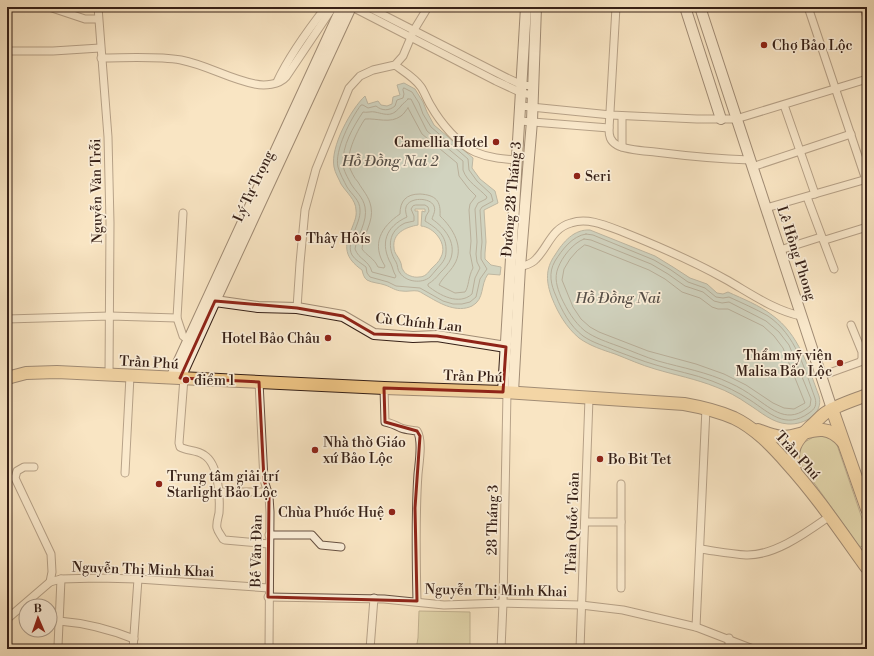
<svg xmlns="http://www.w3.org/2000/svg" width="874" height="656" font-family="'Libre Bodoni',serif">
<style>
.green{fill:#c5c28e;stroke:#7e7152}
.water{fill:#a0bdbb;stroke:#767e79;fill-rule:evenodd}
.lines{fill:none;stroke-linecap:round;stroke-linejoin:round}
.shore{stroke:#6b6e69;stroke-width:1}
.street-casing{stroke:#675142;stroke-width:9}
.secondary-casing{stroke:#362017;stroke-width:12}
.highway-casing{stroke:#362017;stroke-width:14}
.street{stroke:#fbeed8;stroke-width:7}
.secondary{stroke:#fbeed8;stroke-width:10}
.highway{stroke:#ecc282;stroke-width:12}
.marked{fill:none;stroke:#8f2418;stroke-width:3;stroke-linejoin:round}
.poi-dot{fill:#8f2418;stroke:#fbeed8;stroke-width:1.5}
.labels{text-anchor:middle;stroke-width:3.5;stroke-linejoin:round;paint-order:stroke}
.poi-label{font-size:14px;fill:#362017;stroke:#fbeed8;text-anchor:start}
.street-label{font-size:14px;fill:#362017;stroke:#fbeed8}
.water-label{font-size:15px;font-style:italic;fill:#564f48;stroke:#fbeed8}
</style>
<rect width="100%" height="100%" fill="#f9e5c3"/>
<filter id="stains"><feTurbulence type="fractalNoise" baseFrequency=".005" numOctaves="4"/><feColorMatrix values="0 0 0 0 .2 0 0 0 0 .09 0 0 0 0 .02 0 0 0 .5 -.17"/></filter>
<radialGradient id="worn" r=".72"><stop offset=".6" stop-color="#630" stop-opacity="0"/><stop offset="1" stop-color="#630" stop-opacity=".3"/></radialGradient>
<g class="green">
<path d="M815,436H827L836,442L867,533V548L859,546L805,470L798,458L800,445Z"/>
<path d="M419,611L470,612V649H416L418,638Z"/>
</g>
<g class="water">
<path d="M404,83L415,89L423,102L427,112L434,125L473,158L472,168L480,179L495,191L498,203L484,210L486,242L485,253V259L491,265L501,267L500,275L488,274C480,285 485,299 472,306C457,313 441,304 429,297C425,295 421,292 418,291C413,290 407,292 402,291C396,291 391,287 385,285C380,283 372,283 367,280C364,278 363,274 362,270C345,258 343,247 352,228C354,222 357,217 356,210C356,200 346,192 341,184C339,179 335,173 334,167C330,147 351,109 365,96L368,104L378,101L381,105L387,106L392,104L393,97L400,95L397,85ZM415,209H425V212L422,211L421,226C434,227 448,244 441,257C439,262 435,265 431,269C428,273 425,277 419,277C414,278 405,275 403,270C401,268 402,264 400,261C398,256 394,253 394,248C392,233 406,227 418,225V211H415Z"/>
<path d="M590,230L655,256L673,267L690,278L707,284L717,293L723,294L728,292C743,299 759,305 772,315C799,334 808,367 819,396C824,414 804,425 788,424C772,423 761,412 748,404C738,397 727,391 716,387C696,379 675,375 655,369C641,365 628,359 615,354C603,350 590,346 579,338C566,327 558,313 552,298C546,282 545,269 555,255C563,242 574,229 590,230Z"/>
</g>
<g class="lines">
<g class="shore">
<path d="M404,88L412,92L419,103L423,114L431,127L468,159L469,170L477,181L491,194L493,201L482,207L480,210L482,242L481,252V259L487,269L480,279L476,297L470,302L462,304H453L443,301L420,288L396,286L388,282L370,277L367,273L366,267C361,263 355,260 352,255C345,242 361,224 360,210C360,200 352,195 347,187C344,181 340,174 338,167C334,151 351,118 361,105H363L368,108L376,106C382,111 389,111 395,106L397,100L403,98L404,94L403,90Z"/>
<path d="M408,99H411L427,131L463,161C463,164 463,167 463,170C467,182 479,188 487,197L486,199L478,203L475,209L477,242L476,254L477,262L480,268L475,278L472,294C459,306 439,295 428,286V284C433,281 436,278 440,273C444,269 449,264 451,258C456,242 445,228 432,219C433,215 436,211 434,206C430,197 409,197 406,207C405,210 406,214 407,217C385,227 380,244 391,264C393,268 393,272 396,276L395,278L372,272C369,260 359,260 355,249C357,235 368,222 365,207C363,197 356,192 351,184C348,178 343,170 343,164C342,146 353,127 363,112C366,113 372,111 375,112C388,115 392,117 401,106C403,103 406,102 408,99Z"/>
<path d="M408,108L422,134L457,163L459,176L469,189L476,196L470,204L469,210L471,241L470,253L473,268C468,277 469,287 465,292L455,293L439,285C442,278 450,272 454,265C465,248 453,228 440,216C441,201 436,195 420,194C406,194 400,201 400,214C381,227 371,244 385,266L384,268L378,267C374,258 367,256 362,249C363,234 374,222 371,207C369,196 363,191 358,182C354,178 351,171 349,166C346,153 358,129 365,119C377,118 390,124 401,116C404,114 406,110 408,108Z"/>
<path d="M416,205H425L428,207L429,211L426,216L425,221C438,229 447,236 446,252C446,260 441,264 436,270C434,272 432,275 430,277C422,284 406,282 400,273C397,270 398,265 396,262C387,248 388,231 405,223C408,222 411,222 414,221V216L411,209L413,206Z"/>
<path d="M586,234L593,235L654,260L671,270L688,282L705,288L716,297L723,298L729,297C742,303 756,309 768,316C796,335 804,368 815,398C817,405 815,409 809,413C785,430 770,413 750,400C738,392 725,386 712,381C694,374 675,371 656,365C642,361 630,356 616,351C605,346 593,343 583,336C570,326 562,311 556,296C551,285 548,273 555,261C562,250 572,236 586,234Z"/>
<path d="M584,239L591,240L651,264L668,274L685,286L703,292L714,301L722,303L729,302L766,321L779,332L789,345L811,399L810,406C788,425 773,410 754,397C747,392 739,387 730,383C707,372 683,368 658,361C645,357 632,351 618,346C607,342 595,338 585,331C574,322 567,310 561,297C557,287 554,278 558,268C562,257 573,243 584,239Z"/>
<path d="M585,245L589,246L649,270L665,279L682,292L700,298L712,307L718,309H728L763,326L774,336L783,348L805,403L794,409L784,408L773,403L746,385L724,374L696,364L648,351L599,332L590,327L581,319L573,307L562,280L564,269L570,259L577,251Z"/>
</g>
<g class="street-casing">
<g id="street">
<path d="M49,7L85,19H98"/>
<path d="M98,7L108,137L110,223L109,375"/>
<path d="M352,7L496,81L522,93L532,95"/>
<path d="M368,7L507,78L522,85L533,86"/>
<path d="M616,7L609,129C609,136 610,141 617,145C626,150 645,151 655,152C687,156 718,159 750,160"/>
<path d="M808,7L867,183"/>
<path d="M864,7L867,18"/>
<path d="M7,51H53L100,48"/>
<path d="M101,58C126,58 157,56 181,60C207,65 229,79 255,84C264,86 279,85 286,77L333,7"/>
<path d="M395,65C403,71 415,78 421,87C425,93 427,100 431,106C440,122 459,145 475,152C489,158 503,159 518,160"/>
<path d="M277,82C289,56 308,30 326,7"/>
<path d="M784,105L815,194"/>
<path d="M521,106L611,115L697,119H736L867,79"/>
<path d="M520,121L609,128"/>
<path d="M622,147V116"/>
<path d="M752,167L851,134"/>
<path d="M807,197L834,269"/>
<path d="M766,208L867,179"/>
<path d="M183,213L177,318L183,336L188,340"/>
<path d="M780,250L821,237L825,240L867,227"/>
<path d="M520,267C526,265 532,264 536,259C548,247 552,228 571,223C588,217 607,226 623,232C658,246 693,261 725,279C750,293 773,310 801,316"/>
<path d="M297,308L300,263L305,210L316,169L349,88L360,76L373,70L395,65L403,56L414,30L428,7"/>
<path d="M7,319L110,316L177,318"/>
<path d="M821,376L860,362L862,359V352L851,325"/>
<path d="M184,378L179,443L180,447C187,451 197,450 204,455C219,464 220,497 219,513C218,518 216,524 217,528C218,532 221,535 223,539L225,540L269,544"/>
<path d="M259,382L264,480L269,496L270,512L269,649"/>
<path d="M384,388L385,422C391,423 395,425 401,428C406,430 412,430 417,431C423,440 419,463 418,474C415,517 416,559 417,601"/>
<path d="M34,467H24L17,471L15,478L51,554L52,572L50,582"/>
<path d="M125,473L130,376"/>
<path d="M621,484V588"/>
<path d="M219,492H268"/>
<path d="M585,522H621"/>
<path d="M269,535H312L321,545L341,547"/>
<path d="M700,549C715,551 731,554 746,555C775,556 807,532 830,516"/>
<path d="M268,597L384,599L444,605L503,603L581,605L623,610L696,627L753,649"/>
<path d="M7,619L50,582L61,579L98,578L138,579L269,588"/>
<path d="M59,621C85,623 109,629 134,639"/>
<path d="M696,627L706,408"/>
<path d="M729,638V649"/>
<path d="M58,646L61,579"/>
<path d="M133,649L138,579"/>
<path d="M370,649L374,598"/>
<path d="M501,649L503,603L507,392"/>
<path d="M580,649L589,398"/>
</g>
</g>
<g class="secondary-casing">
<g id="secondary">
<path d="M685,7L721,119"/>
<path d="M700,7L832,409"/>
<path d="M210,299L215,301L258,307L297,308L343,316L374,334L413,337L437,336L506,347"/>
<path d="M171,378L342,7"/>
<path d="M180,378L215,301L351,7"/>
<path d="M503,392L526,7"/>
<path d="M513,392L520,267L532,121L536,7"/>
</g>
</g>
<g class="highway-casing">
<g id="highway">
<path d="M7,378L26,373L57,372L384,388L503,392L684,404C701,407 718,411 734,418C755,428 772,446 787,463C817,496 841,532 867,568"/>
<path d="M832,409L867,509"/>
<path d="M758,430C766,433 773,436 782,437C805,437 823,418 843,442"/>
<path d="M795,471C790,450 794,442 810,427C815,423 819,418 824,414C834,406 854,400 867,395"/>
</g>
</g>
<use href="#street" class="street"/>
<use href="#secondary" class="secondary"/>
<use href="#highway" class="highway"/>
</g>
<path d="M0 0H874V656H0ZM215,301L297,308L343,316L374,334L437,336L506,347L503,392L384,388L385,422L417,431L420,436L415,508L417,601L268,597L269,496L264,480L259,382L180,378Z" fill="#f9e5c3" fill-opacity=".55" fill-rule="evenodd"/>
<path class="marked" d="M215,301L297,308L343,316L374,334L437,336L506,347L503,392L384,388L385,422L417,431L420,436L415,508L417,601L268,597L269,496L264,480L259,382L180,378Z"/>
<g class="poi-dot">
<circle cx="764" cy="45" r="4"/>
<circle cx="496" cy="142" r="4"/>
<circle cx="577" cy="176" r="4"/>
<circle cx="298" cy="238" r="4"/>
<circle cx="328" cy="338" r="4"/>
<circle cx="840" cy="363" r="4"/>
<circle cx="186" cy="380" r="4"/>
<circle cx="315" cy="450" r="4"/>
<circle cx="600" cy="459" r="4"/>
<circle cx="159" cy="484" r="4"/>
<circle cx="392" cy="512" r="4"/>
</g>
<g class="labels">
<g class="poi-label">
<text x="772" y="50">Chợ Bảo Lộc</text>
<text x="488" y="147" text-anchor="end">Camellia Hotel</text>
<text x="585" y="181">Seri</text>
<text x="306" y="243">Thây Hôís</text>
<text x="320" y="343" text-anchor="end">Hotel Bảo Châu</text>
<text x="832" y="360" text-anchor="end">Thẩm mỹ viện<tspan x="832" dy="16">Malisa Bảo Lộc</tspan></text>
<text x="194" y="385">điểm 1</text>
<text x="323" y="447">Nhà thờ Giáo<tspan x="323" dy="16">xứ Bảo Lộc</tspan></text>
<text x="608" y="464">Bo Bit Tet</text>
<text x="167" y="481">Trung tâm giải trí<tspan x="167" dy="16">Starlight Bảo Lộc</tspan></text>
<text x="384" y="517" text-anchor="end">Chùa Phước Huệ</text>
</g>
<g class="street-label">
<text transform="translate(253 186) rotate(-65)" y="5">Lý Tự Trọng</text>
<text transform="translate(96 191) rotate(-91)" y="5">Nguyễn Văn Trỗi</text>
<text transform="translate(511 199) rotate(-85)" y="5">Đường 28 Tháng 3</text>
<text transform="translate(797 253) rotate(72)" y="5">Lê Hồng Phong</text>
<text transform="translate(419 322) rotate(6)" y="5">Cù Chính Lan</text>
<text transform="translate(149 362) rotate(3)" y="5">Trần Phú</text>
<text transform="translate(473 376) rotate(2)" y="5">Trần Phú</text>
<text transform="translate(798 455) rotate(48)" y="5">Trần Phú</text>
<text transform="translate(492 520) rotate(-89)" y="5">28 Tháng 3</text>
<text transform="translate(572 523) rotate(-88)" y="5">Trần Quốc Toản</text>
<text transform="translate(256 551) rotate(-89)" y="5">Bế Văn Đàn</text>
<text transform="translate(143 569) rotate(2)" y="5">Nguyễn Thị Minh Khai</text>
<text transform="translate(496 590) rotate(1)" y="5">Nguyễn Thị Minh Khai</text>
</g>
<g class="water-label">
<text x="390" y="166">Hồ Đồng Nai 2</text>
<text x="618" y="303">Hồ Đồng Nai</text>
</g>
</g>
<rect width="874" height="656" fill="none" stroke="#f9e5c3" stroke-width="24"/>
<rect x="8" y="8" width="858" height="640" fill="none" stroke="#362017" stroke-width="2"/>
<rect x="12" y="12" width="850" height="632" fill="none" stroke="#362017"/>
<g transform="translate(38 618) rotate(358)"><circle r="19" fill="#fbeed8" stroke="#ac9c8b"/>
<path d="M0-3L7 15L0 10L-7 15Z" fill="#8f2418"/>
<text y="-6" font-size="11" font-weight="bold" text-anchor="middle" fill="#362017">B</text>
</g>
<rect width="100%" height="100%" filter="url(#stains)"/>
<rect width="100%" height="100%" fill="url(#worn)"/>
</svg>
